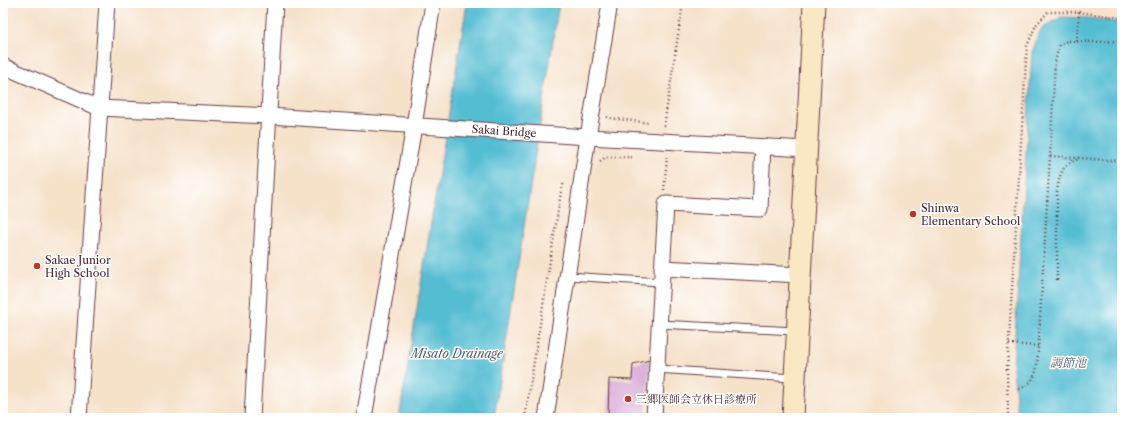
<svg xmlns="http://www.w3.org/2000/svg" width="1125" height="421" font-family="'Libre Caslon Text','Noto Serif JP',serif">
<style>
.water{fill:#55bdd2;stroke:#506e7e}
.building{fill:#ddb3db}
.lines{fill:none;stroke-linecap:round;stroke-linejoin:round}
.lane-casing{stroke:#643c43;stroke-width:9}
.street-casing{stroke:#643c43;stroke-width:17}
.secondary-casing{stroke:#643c43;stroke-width:23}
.path{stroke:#643c43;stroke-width:2.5;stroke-dasharray:1 3;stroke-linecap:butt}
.lane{stroke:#fff;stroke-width:7}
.street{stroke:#fff;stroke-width:15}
.secondary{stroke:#fae7c3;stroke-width:21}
.poi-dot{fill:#c8321e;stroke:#fff;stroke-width:1.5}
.labels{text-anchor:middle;stroke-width:3;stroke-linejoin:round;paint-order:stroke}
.street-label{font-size:11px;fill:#4a1f2b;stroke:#fff}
.poi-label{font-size:11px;fill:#4a1f2b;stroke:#fff;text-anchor:start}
.water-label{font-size:12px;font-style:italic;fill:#4e5e6e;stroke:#fff}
</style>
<rect width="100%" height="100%" fill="#fff"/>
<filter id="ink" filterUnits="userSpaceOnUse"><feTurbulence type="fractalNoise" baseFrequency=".025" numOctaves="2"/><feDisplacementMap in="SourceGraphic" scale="8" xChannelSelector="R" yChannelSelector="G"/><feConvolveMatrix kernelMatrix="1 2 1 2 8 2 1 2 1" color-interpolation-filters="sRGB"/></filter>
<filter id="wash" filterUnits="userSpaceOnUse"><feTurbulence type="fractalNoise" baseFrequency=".012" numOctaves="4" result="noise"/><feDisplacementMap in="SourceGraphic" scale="16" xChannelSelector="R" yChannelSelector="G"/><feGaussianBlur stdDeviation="0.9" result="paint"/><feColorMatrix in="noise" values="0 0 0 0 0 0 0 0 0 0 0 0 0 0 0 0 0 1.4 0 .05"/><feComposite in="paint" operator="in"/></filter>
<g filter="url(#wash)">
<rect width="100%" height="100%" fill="#f6e1c9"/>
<g class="water">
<path d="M467,3H559L494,418H399Z"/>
<path d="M1061,17L1089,18L1122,23V418H1018L1013,368L1032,52L1041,29Z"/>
</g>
<g id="blocks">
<path class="building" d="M650,360L646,418H608L609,379L632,380L633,364Z"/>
</g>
</g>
<g filter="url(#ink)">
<use href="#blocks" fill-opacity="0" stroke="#643c43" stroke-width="1"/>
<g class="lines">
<g class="lane-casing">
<g id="lane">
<path d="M568,276L661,282"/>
<path d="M659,324L795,331"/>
<path d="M656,369L793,378"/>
</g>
</g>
<g class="street-casing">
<g id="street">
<path d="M3,66L99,108L269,116L588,137L806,149"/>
<path d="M662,268L800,275"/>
<path d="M79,418L107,3"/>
<path d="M252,418L275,3"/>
<path d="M364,418L414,126L433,3"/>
<path d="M546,418L588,137L610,3"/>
<path d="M654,418L666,204L760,209L763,147"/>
</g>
</g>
<g class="secondary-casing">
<path id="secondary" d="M793,418L814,3"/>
</g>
<g class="path">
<path d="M1077,41L1079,12"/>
<path d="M1122,41L1093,42L1067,41L1059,45L1055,62L1050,156L1122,161"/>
<path d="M607,117L609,118L650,123"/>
<path d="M664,126L683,3"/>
<path d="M600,161L606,157H634"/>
<path d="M664,190L667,157"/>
<path d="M1057,280V192C1059,176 1062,163 1079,159"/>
<path d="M1009,344L1038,346"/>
<path d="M1019,389C1030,385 1035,378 1037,366L1050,156"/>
<path d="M525,418L561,192L564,182"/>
<path d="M1008,418L1007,370L1027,46L1036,25L1048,12H1079L1122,18"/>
</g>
<use href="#lane" class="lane"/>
<use href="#street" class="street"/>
<use href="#secondary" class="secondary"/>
</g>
</g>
<g class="poi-dot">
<circle cx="913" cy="214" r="4"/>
<circle cx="37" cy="266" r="4"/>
<circle cx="628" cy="399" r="4"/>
</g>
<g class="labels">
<g class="street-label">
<text transform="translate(504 131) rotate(4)" y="4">Sakai Bridge</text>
</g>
<g class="poi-label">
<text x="921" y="212">Shinwa<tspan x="921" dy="13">Elementary School</tspan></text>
<text x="45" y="264">Sakae Junior<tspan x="45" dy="13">High School</tspan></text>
<text x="636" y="403">三郷医師会立休日診療所</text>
</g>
<g class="water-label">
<text x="457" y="358">Misato Drainage</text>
<text x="1068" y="367">調節池</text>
</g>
</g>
<rect width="1125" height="421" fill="none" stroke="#fff" stroke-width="16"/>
</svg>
